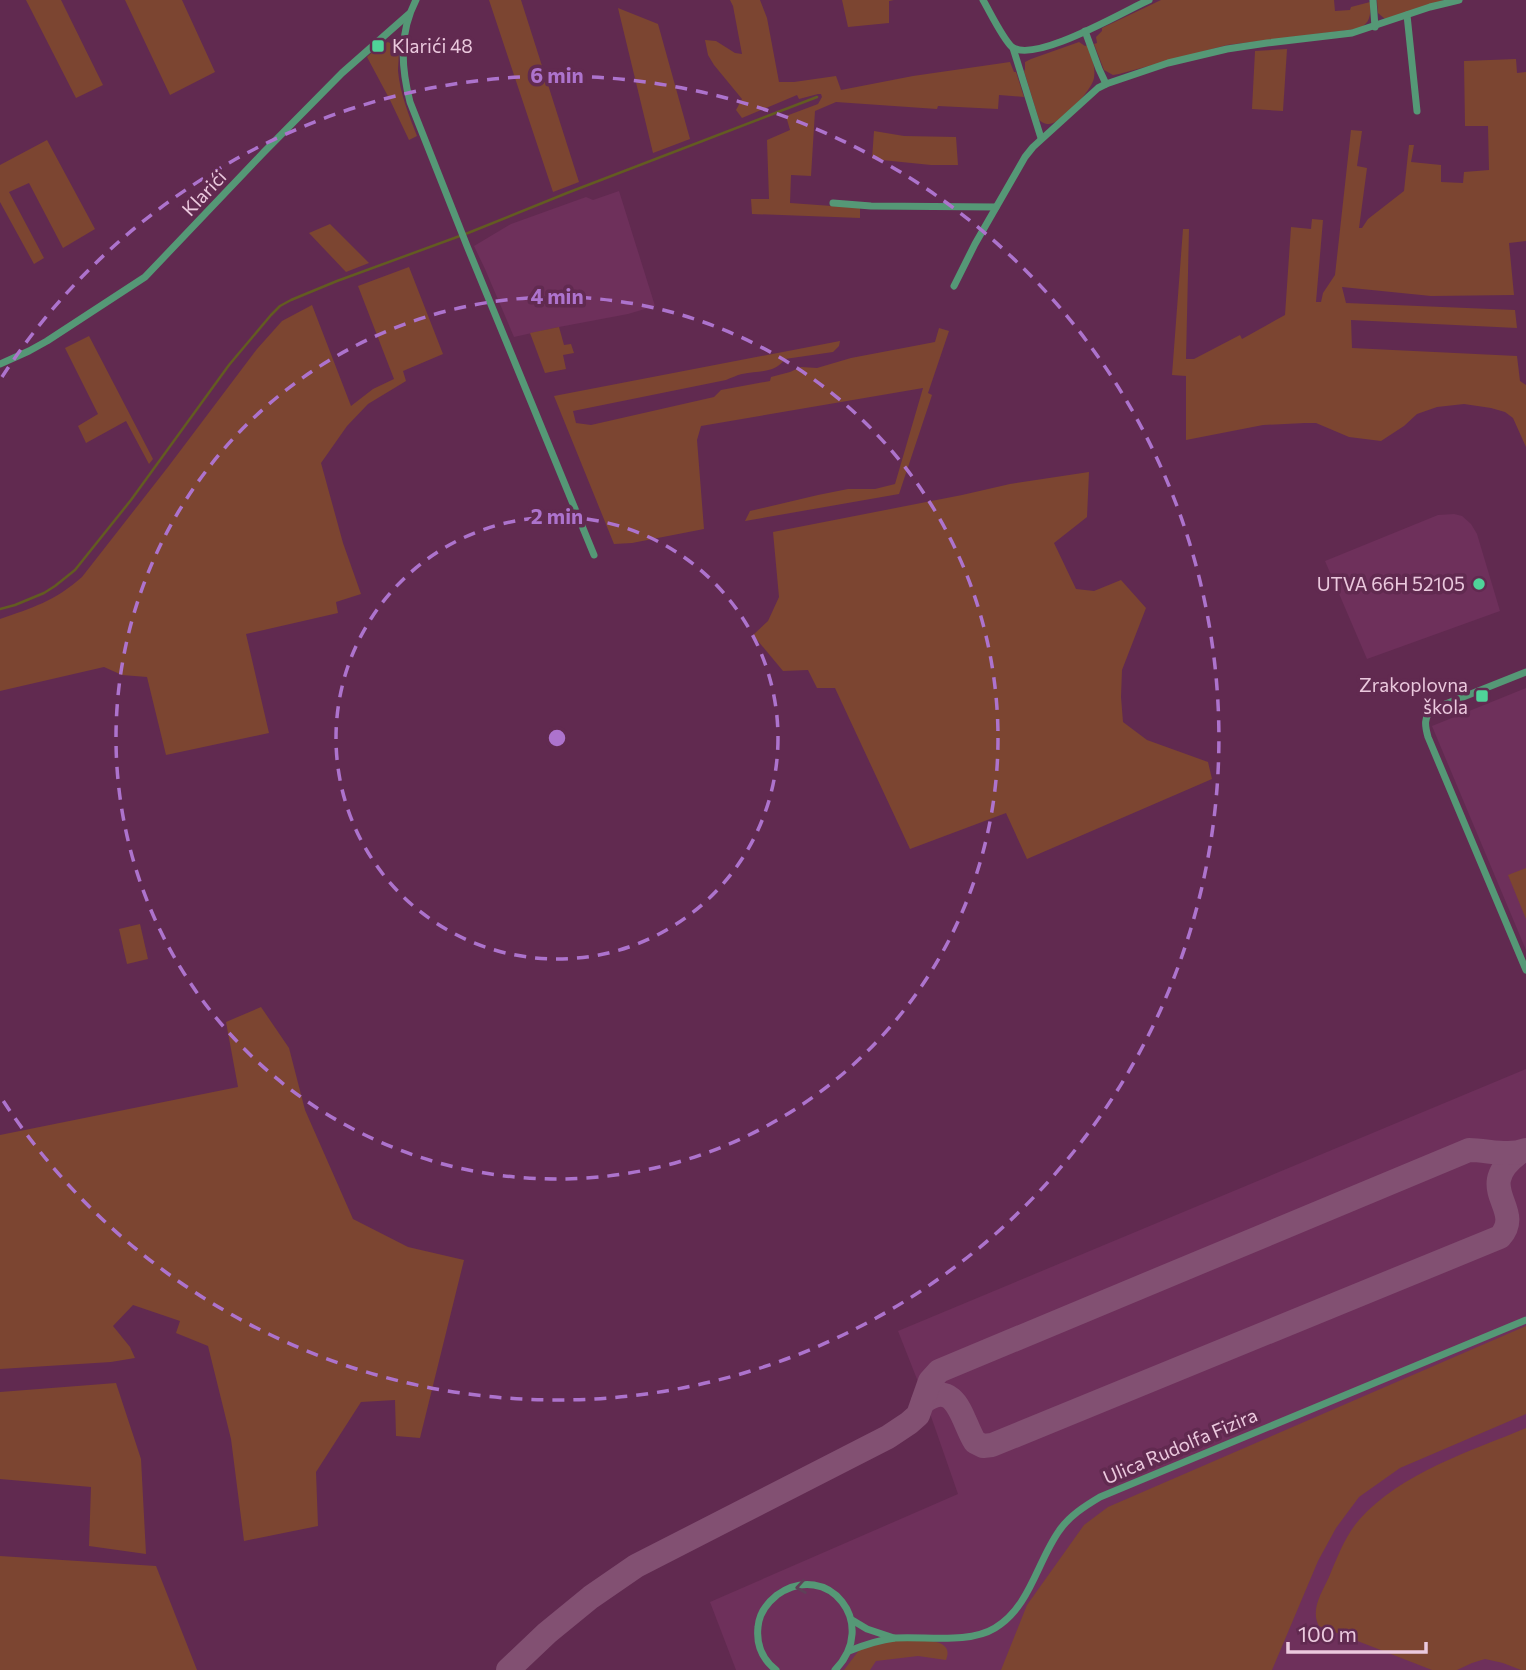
<svg xmlns="http://www.w3.org/2000/svg" width="1526" height="1670" font-family="Commissioner,sans-serif">
<style>
.built{fill:#6e305b}
.green{fill:#7c4531}
.lines{fill:none;stroke-linecap:round;stroke-linejoin:round}
.stream{stroke:#635b21;stroke-width:2.5}
.taxiway{stroke:#825072;stroke-width:24}
.minor{stroke:#559876;stroke-width:7}
.oneway{stroke:#5f4058}
.ring{fill:none;stroke:#ad73cd;stroke-width:3.5;stroke-dasharray:12 9}
.poi-dot{fill:#4fd399;stroke:#612a50;stroke-width:2.5}
.labels{text-anchor:middle;stroke-width:7;stroke-linejoin:round;paint-order:stroke}
.poi-label{font-size:19px;fill:#ebc9de;stroke:#612a50;text-anchor:end}
.street-label{font-size:19px;fill:#ebc9de;stroke:#612a50}
.centre{fill:#ad73cd;stroke:#612a50;stroke-width:3.5}
.ring-label{font-size:21px;text-anchor:middle;font-weight:bold;fill:#ad73cd;stroke:#612a50;stroke-width:7;stroke-linejoin:round;paint-order:stroke}
</style>
<rect width="100%" height="100%" fill="#612a50"/>
<g class="built">
<path d="M619,191L655,306L628,314L559,327L514,337L485,269L474,246L511,224L586,197L593,200Z"/>
<path d="M1454,514L1462,516L1471,524L1477,534L1500,611L1367,659L1325,561L1438,515Z"/>
<path d="M1526,688V950L1432,726Z"/>
<path d="M1526,1069V1670H736L710,1602L958,1494L926,1402L898,1331Z"/>
</g>
<g class="green">
<path d="M26,0H61L103,85L76,98Z"/>
<path d="M125,0H182L215,72L170,95Z"/>
<path d="M489,0H521L579,182L553,192Z"/>
<path d="M730,0H760L767,18L779,82H794L836,76L841,90L913,76L1010,62L1014,72H1016L1024,97L999,95L998,109L938,106L937,109L836,102L815,111L811,176L791,175L790,203L860,208V218L752,214L751,199H769L767,140L790,130L786,116L818,104L822,97L821,94H818L799,99L797,95L742,118L736,110L742,99L714,65L708,55L705,40L716,41L735,53L742,54L733,6Z"/>
<path d="M842,0H894L889,1V23L848,27Z"/>
<path d="M1161,0H1334L1335,11L1350,10L1351,7L1370,2C1371,16 1370,25 1356,29L1227,45L1119,74L1113,75L1104,70L1094,44L1097,43L1096,37L1102,31V28Z"/>
<path d="M1377,0H1444L1385,19L1378,13Z"/>
<path d="M618,8L658,24L690,139L653,153Z"/>
<path d="M388,42C392,44 394,44 397,49C400,55 398,64 398,71C400,93 409,116 417,136L409,140L390,100L367,57L379,46Z"/>
<path d="M1079,42L1085,46L1088,45C1091,56 1096,66 1094,78C1092,90 1061,124 1049,124C1044,124 1042,122 1039,120L1024,71L1025,70V62L1031,59Z"/>
<path d="M1287,49L1283,111L1252,109L1255,51Z"/>
<path d="M1516,59L1517,73L1526,72V241L1509,243L1514,295L1431,296L1342,287L1346,303L1515,310L1517,328L1351,320L1352,348L1517,356L1520,381L1526,385V447L1513,418L1505,412L1491,408L1464,404L1437,407L1417,414L1404,426L1381,441L1349,437L1316,423H1305L1263,425L1186,440V376L1172,375L1183,229H1189L1186,359H1194L1240,335L1242,339L1285,315L1291,227L1311,229L1312,219L1323,220L1316,302H1321L1323,293L1335,275L1351,130L1362,131L1357,166L1367,168L1359,228H1362L1368,219L1404,191L1409,145H1414L1411,162L1441,165V182L1463,183L1464,172L1489,170L1488,126H1465L1464,61Z"/>
<path d="M874,131L904,136L956,137L958,165H931L872,159Z"/>
<path d="M47,140L95,229L63,248L29,183L9,192L44,258L34,264L0,202V165Z"/>
<path d="M330,224L369,263L346,272L309,233Z"/>
<path d="M409,267L443,354L403,371L406,381L368,404L347,426L321,463L343,543L361,594L336,602L338,613L246,634L269,733L166,755L147,677L122,675L104,667L0,691V619C32,608 55,601 82,577L168,467L257,349L282,321L312,305L351,406L373,389L394,379L358,286Z"/>
<path d="M559,327L564,345L571,344L574,353L563,355L566,369L545,373L530,333Z"/>
<path d="M939,328L949,331L928,393L932,395L899,494L745,521L750,511L818,495L848,489H875L895,484L923,388L701,426L697,440L704,529L632,543L614,544L554,396L840,341L839,346L833,352L785,359C774,374 759,370 742,374C737,375 731,378 726,380L573,411L576,423L591,425L714,397L721,390L770,381L771,377L790,372L801,367L817,368L851,358L935,342Z"/>
<path d="M89,336L153,459L149,464L126,421L86,443L78,426L98,414L65,348Z"/>
<path d="M1089,472L1087,517L1054,543L1076,589L1094,591L1121,580L1146,608L1122,670L1121,697L1123,722L1147,740L1208,762L1212,779L1027,859L1006,813L910,849L835,688H817L808,670L783,671L753,635L768,621L779,597L773,532L962,495L1010,484Z"/>
<path d="M1526,868V919L1508,875Z"/>
<path d="M140,924L148,959L127,964L119,929Z"/>
<path d="M261,1007L289,1048L305,1110L353,1219L408,1247L464,1260L420,1438L396,1436L395,1400L361,1402L316,1472L318,1526L244,1541L231,1439L208,1346L176,1333L180,1321L133,1305L113,1326L130,1347L135,1358L111,1362L0,1369V1135L238,1087L226,1022Z"/>
<path d="M1526,1326V1414L1400,1468L1359,1497L1336,1528L1318,1561L1272,1670H1001L1027,1605L1084,1525L1108,1507Z"/>
<path d="M116,1383L141,1459L146,1554L89,1546L91,1487L0,1479V1392Z"/>
<path d="M1526,1428V1670H1521L1503,1663L1485,1659L1472,1663L1457,1670H1432L1319,1626C1310,1610 1322,1592 1329,1577C1337,1558 1345,1536 1359,1520C1402,1472 1469,1452 1526,1428Z"/>
<path d="M0,1556L156,1566L197,1670H0Z"/>
<path d="M894,1641C909,1641 957,1634 946,1660L918,1656L876,1661L870,1670H844L860,1649Z"/>
</g>
<g class="lines">
<path class="stream" d="M0,609L15,605L44,593L55,586L75,570L131,500L229,365L271,315L280,306L291,300L337,281L468,233L567,193L817,97"/>
<g class="taxiway">
<path d="M923,1402C957,1377 962,1422 975,1442L983,1446L992,1445L1500,1237C1526,1208 1471,1189 1519,1153"/>
<path d="M508,1670L547,1633L591,1597L636,1566L888,1437L909,1423L918,1415L930,1381L939,1371L1469,1150C1488,1150 1508,1157 1526,1150"/>
</g>
<g class="minor">
<path d="M416,0C399,33 401,67 410,102L467,246L594,555"/>
<path d="M983,0C990,12 1003,39 1012,47C1035,64 1124,11 1149,0"/>
<path d="M1373,0L1375,27"/>
<path d="M1407,15L1417,111"/>
<path d="M1085,31L1099,69L1106,84"/>
<path d="M1013,48L1041,138"/>
<path d="M833,203L871,206L996,207"/>
<path d="M954,286L975,244L1025,157L1033,147L1098,88L1106,84L1168,63L1227,49L1267,43L1352,33L1430,7L1459,0"/>
<path d="M0,364L29,351L47,341L145,277L264,152L342,73L409,14"/>
<path d="M1526,672L1433,709C1423,717 1425,726 1428,737L1526,970"/>
<path d="M852,1620L867,1629L894,1638"/>
<path d="M849,1651C864,1645 879,1640 895,1638C926,1636 969,1644 995,1628C1030,1607 1037,1562 1059,1531C1069,1516 1085,1506 1100,1497L1526,1320"/>
<path d="M776,1670C762,1659 756,1645 758,1627C759,1614 767,1603 777,1595C828,1559 880,1624 835,1670"/>
</g>
</g>
<defs><path id="oneway-chevron" d="M-2-3.5L2.5 0L-2 3.5" fill="none" stroke-width="1.6" stroke-linecap="round" stroke-linejoin="round" transform="scale(1.75)"/></defs>
<use class="oneway" href="#oneway-chevron" transform="translate(801 1587) rotate(171)"/>
<g class="ring">
<circle cx="557" cy="738" r="221"/>
<circle cx="557" cy="738" r="441"/>
<path d="M2 377A662 662 0 1 1 2 1099"/>
</g>
<g class="poi-dot">
<rect x="371" y="39" width="14" height="14" rx="3.5"/>
<circle cx="1479" cy="584" r="7"/>
<rect x="1475" y="689" width="14" height="14" rx="3.5"/>
</g>
<g class="labels">
<g class="poi-label">
<text x="392" y="53" text-anchor="start">Klarići 48</text>
<text x="1465" y="591">UTVA 66H 52105</text>
<text x="1468" y="692">Zrakoplovna<tspan x="1468" dy="22">škola</tspan></text>
</g>
<g class="street-label">
<text transform="translate(204 193) rotate(-47)" y="7">Klarići</text>
<text transform="translate(1180 1446) rotate(-23)" y="7">Ulica Rudolfa Fizira</text>
</g>
</g>
<circle cx="557" cy="738" r="10" class="centre"/>
<g class="ring-label">
<text x="557" y="83">6 min</text>
<text x="557" y="304">4 min</text>
<text x="557" y="524">2 min</text>
</g>
<path d="M1288 1642v10h138v-10" fill="none" stroke="#ebc9de" stroke-width="3.5"/>
<text x="1298" y="1642" font-size="21" fill="#ebc9de" stroke="#612a50" stroke-width="5" paint-order="stroke">100 m</text>
</svg>
